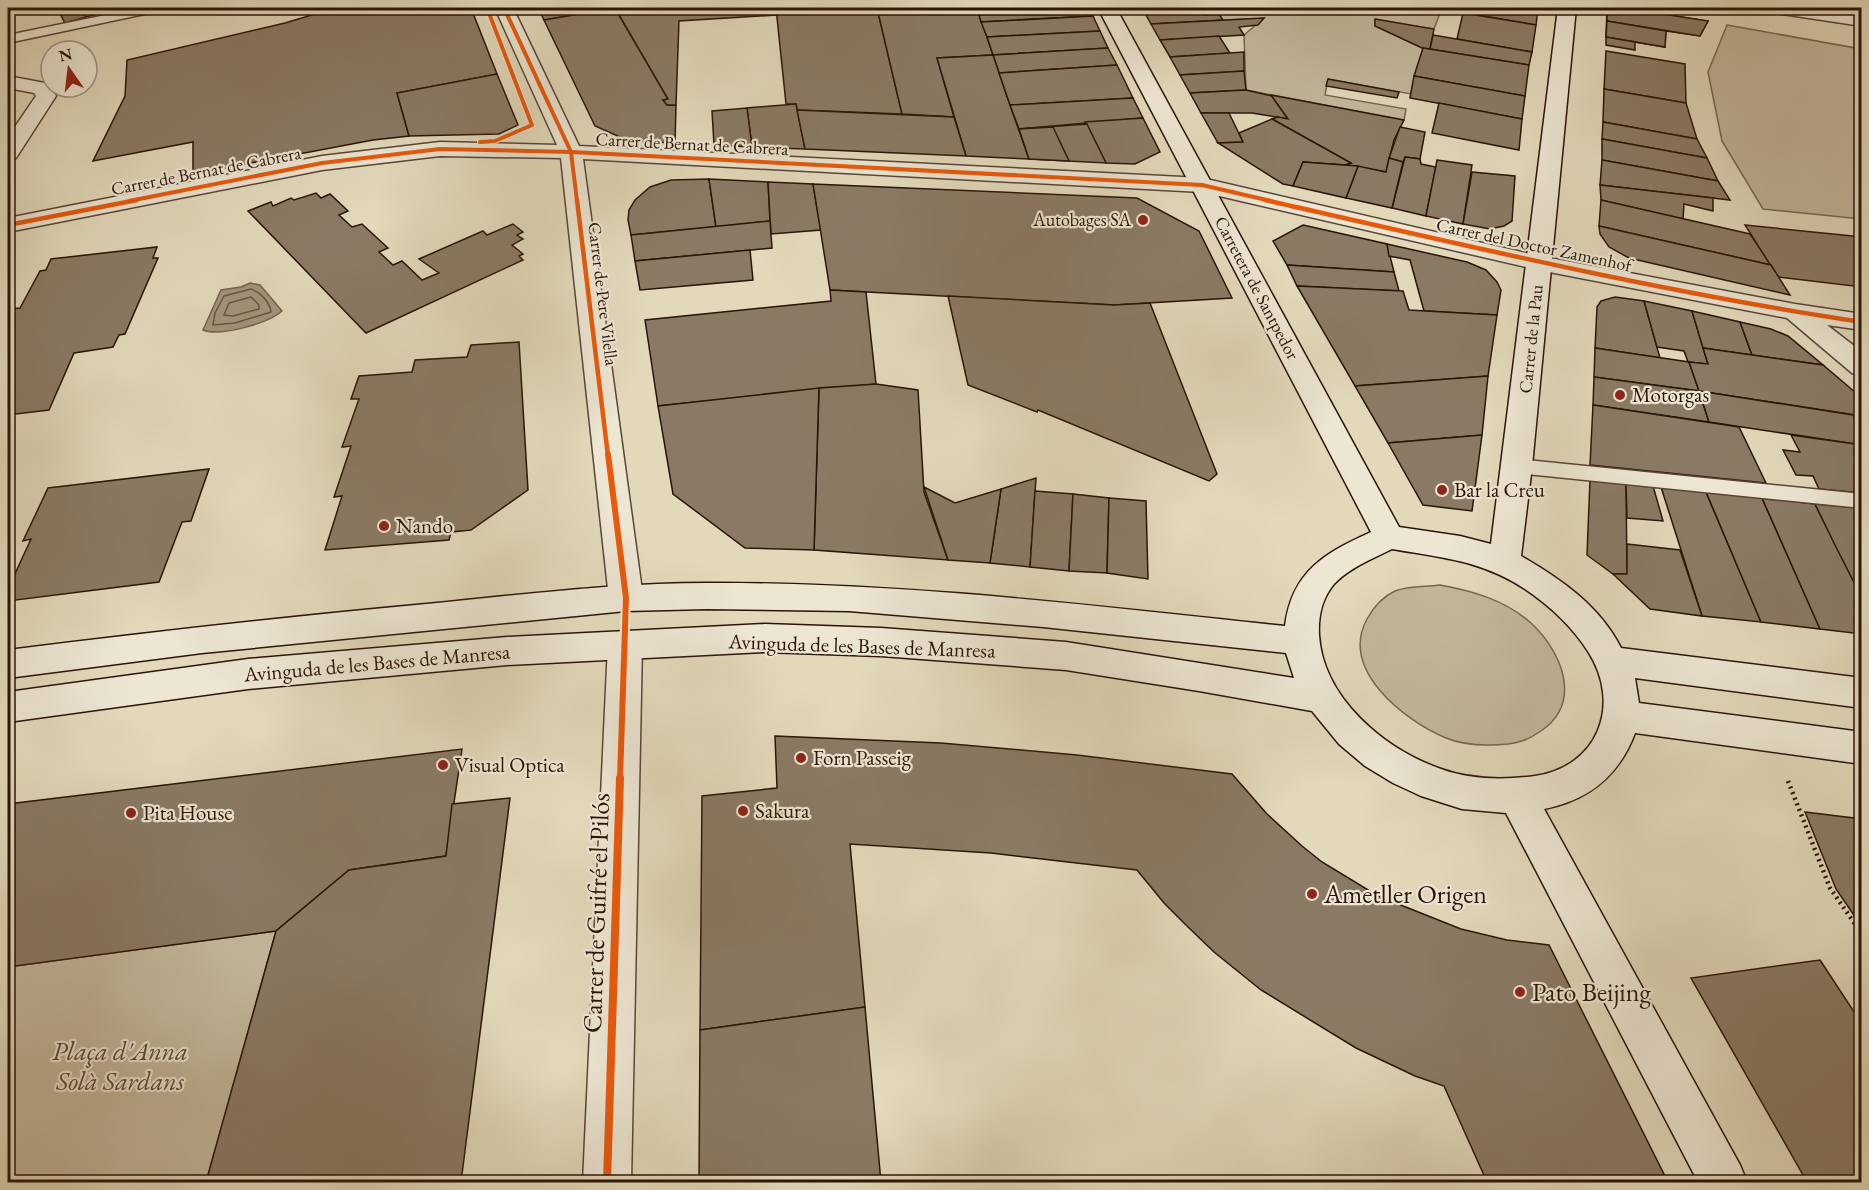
<svg xmlns="http://www.w3.org/2000/svg" width="1869" height="1190" font-family="'EB Garamond',serif">
<style>
.green{fill:#c3b89d;stroke:#776652;stroke-width:1.5}
.water{fill:#a4967e;stroke:#74624f;stroke-width:1.5}
.lines{fill:none;stroke-linecap:round;stroke-linejoin:round}
.shore{stroke:#685543;stroke-width:1.5}
.building{fill:#8a7a65;stroke:#2b1408;stroke-width:1.5}
.lane-casing{stroke:#594535;stroke-width:3}
.street-casing{stroke:#594535;stroke-width:3}
.secondary-casing{stroke:#2b1408;stroke-width:3}
.path{stroke:#2b1408;stroke-width:4.5;stroke-dasharray:2 4;stroke-linecap:butt}
.lane{fill:#ece6d3;fill-rule:evenodd}
.street{fill:#ece6d3;fill-rule:evenodd}
.secondary{fill:#ece6d3;fill-rule:evenodd}
.cycleway-far3-casing{stroke:#ece6d3;stroke-width:6}
.cycleway-far2-casing{stroke:#ece6d3;stroke-width:8}
.cycleway-far1-casing{stroke:#ece6d3;stroke-width:10}
.cycleway-casing{stroke:#ece6d3;stroke-width:11}
.cycleway-far3{stroke:#e8590c;stroke-width:4}
.cycleway-far2{stroke:#e8590c;stroke-width:4.5}
.cycleway-far1{stroke:#e8590c;stroke-width:6}
.cycleway{stroke:#e8590c;stroke-width:8}
.poi-dot{fill:#8f2418;stroke:#ece6d3;stroke-width:2}
.labels{text-anchor:middle;stroke-width:4.5;stroke-linejoin:round;paint-order:stroke}
.far-street-label{font-size:18px;fill:#2b1408;stroke:#ece6d3}
.far-poi-label{font-size:18px;fill:#2b1408;stroke:#ece6d3;text-anchor:end}
.poi-label{font-size:21px;fill:#2b1408;stroke:#ece6d3;text-anchor:start}
.street-label{font-size:21px;fill:#2b1408;stroke:#ece6d3}
.near-poi-label{font-size:26px;fill:#2b1408;stroke:#ece6d3;text-anchor:start}
.near-street-label{font-size:26px;fill:#2b1408;stroke:#ece6d3}
.near-park-label{font-size:26px;font-style:italic;fill:#594535;stroke:#ece6d3}
</style>
<rect width="100%" height="100%" fill="#e2d9bb"/>
<filter id="stains"><feTurbulence type="fractalNoise" baseFrequency=".00333" numOctaves="4"/><feColorMatrix values="0 0 0 0 .2 0 0 0 0 .09 0 0 0 0 .02 0 0 0 .5 -.17"/></filter>
<radialGradient id="worn" r=".72"><stop offset=".6" stop-color="#630" stop-opacity="0"/><stop offset="1" stop-color="#630" stop-opacity=".3"/></radialGradient>
<g class="green">
<path d="M1198,8H1442L1434,29L1375,20V26L1423,48L1411,94L1328,79L1325,95L1406,109L1404,120L1246,90L1244,35L1264,18L1223,20L1218,14L1204,15Z"/>
<path d="M1727,25L1861,49V219L1763,209L1722,141L1708,72Z"/>
<path d="M1440,585C1473,591 1505,600 1531,623C1562,652 1583,702 1541,731C1529,739 1522,742 1508,744C1487,746 1465,746 1446,738C1405,721 1339,670 1367,619C1373,608 1382,597 1395,591C1408,586 1426,587 1440,585Z"/>
<path d="M276,931L206,1182H8V967Z"/>
</g>
<path class="water" d="M250,283L260,285L282,311C269,323 220,337 203,330L221,290L241,287Z"/>
<g class="lines">
<g class="shore">
<path d="M251,289C260,292 270,302 271,312L235,323L213,325L215,313L224,296Z"/>
<path d="M251,297L259,305V309L233,316L224,315L229,303Z"/>
</g>
</g>
<g class="building">
<path d="M57,8H80L86,17L65,23Z"/>
<path d="M81,8H125L86,17Z"/>
<path d="M335,8H471L497,74L397,93L409,136L373,140L193,174V142L93,161L125,96L127,60L285,23Z"/>
<path d="M538,8H614L544,20Z"/>
<path d="M615,8L668,99L663,100L667,105H676L675,143L629,141L595,126L544,20Z"/>
<path d="M615,8H776L777,15L679,21L676,105H667L663,100L668,99Z"/>
<path d="M776,8H877L902,114L797,110L796,104H786Z"/>
<path d="M877,8H977L993,55L937,58L954,117L902,114Z"/>
<path d="M977,8H1089L1093,16L981,22Z"/>
<path d="M1142,8H1198L1204,15L1219,14L1223,20L1151,24Z"/>
<path d="M1442,8H1538L1536,25L1442,9Z"/>
<path d="M1607,8H1624L1708,21L1700,36L1666,31L1665,47L1606,37Z"/>
<path d="M1607,8H1624L1708,21L1700,36L1607,21Z"/>
<path d="M1463,13L1536,25L1532,52L1457,39Z"/>
<path d="M1093,16L1100,31L987,37L981,22Z"/>
<path d="M1264,18L1258,25L1239,27L1244,35L1160,40L1151,24Z"/>
<path d="M1375,19L1434,29L1430,49L1422,48L1375,26Z"/>
<path d="M1607,21L1666,31L1665,47L1606,37Z"/>
<path d="M1100,31L1108,48L993,55L987,37Z"/>
<path d="M1433,35L1532,52L1529,65L1430,49Z"/>
<path d="M1219,36L1230,53L1170,57L1160,40Z"/>
<path d="M1606,37L1635,42V50L1606,45Z"/>
<path d="M1108,48L1117,65L999,73L993,55Z"/>
<path d="M1423,48L1529,65L1525,96L1414,76Z"/>
<path d="M1606,51L1685,64L1686,103L1604,89Z"/>
<path d="M1244,52V71L1180,75L1170,57Z"/>
<path d="M993,55L1010,105L1029,159L966,156L937,58Z"/>
<path d="M1117,65L1133,98L1010,105L999,73Z"/>
<path d="M1244,71L1246,90L1190,93L1180,75Z"/>
<path d="M497,74L518,125L499,134L409,136L397,93Z"/>
<path d="M1414,76L1525,96L1522,119L1410,98Z"/>
<path d="M1328,79L1399,92L1397,98L1326,86Z"/>
<path d="M1604,89L1686,103L1697,139L1603,122Z"/>
<path d="M1246,90L1272,96L1288,119L1252,113H1201L1190,93Z"/>
<path d="M1271,95L1404,120L1394,140L1386,172L1345,165L1351,163L1272,119L1278,117L1288,119Z"/>
<path d="M1133,98L1143,118L1019,129L1010,105Z"/>
<path d="M1439,103L1522,119L1519,150L1432,133Z"/>
<path d="M796,104L805,149L752,147L747,108Z"/>
<path d="M747,108L752,147L714,145L712,111Z"/>
<path d="M797,110L954,117L966,156L805,149Z"/>
<path d="M1201,113H1229L1243,142L1218,143Z"/>
<path d="M1143,118L1160,152L1135,164L1106,163L1085,122Z"/>
<path d="M1272,119L1351,163L1345,165L1303,162L1293,186L1283,184L1218,143L1243,142L1239,133Z"/>
<path d="M1603,122L1697,139L1707,158L1602,139Z"/>
<path d="M1087,124L1106,163L1029,159L1019,129Z"/>
<path d="M1053,127L1069,161L1029,159L1019,129Z"/>
<path d="M1400,127L1425,132L1420,159L1405,157L1403,162L1389,158Z"/>
<path d="M1602,139L1707,158L1718,181L1602,160Z"/>
<path d="M1405,157L1420,159L1421,164L1436,167L1426,216L1392,208Z"/>
<path d="M1389,158L1403,162L1392,208L1346,198L1358,166L1386,172Z"/>
<path d="M1437,160L1472,165L1463,224L1426,216Z"/>
<path d="M1602,160L1718,181L1730,200L1600,185Z"/>
<path d="M1303,162L1358,166L1346,198L1293,186Z"/>
<path d="M1472,172L1515,176L1512,221L1504,226L1490,229L1463,224Z"/>
<path d="M709,179L716,227L631,235L628,220L629,210L635,200L650,187L671,180Z"/>
<path d="M709,179L768,182L770,221L716,227Z"/>
<path d="M768,182L813,184L821,230L771,234Z"/>
<path d="M813,184L1137,198L1199,231L1232,298L1114,305L830,290Z"/>
<path d="M1600,185L1713,198V211L1684,204L1683,219L1601,200Z"/>
<path d="M316,193L321,198L330,194L348,211L339,215L352,227L362,224L388,248L379,252L393,265L402,261L422,280L439,273L419,259L483,231L487,235L513,224L523,232L517,235L523,239L512,245L523,254L519,256L523,260L366,333L248,211L271,202L273,206L291,198L294,200Z"/>
<path d="M1601,200L1750,234L1771,265L1599,226Z"/>
<path d="M770,221L772,248L635,261L631,235Z"/>
<path d="M1303,225L1387,244L1394,272L1287,265L1273,241Z"/>
<path d="M1745,225L1862,237V287L1778,277Z"/>
<path d="M1599,226L1771,265L1790,295L1629,258L1609,247L1600,234Z"/>
<path d="M1387,244L1467,262L1486,270L1497,282L1501,290L1497,315L1424,311L1410,260L1389,256Z"/>
<path d="M157,247L153,258H158L125,334L119,335L113,347L74,353L49,410L8,415V309L20,308L40,271L46,270L51,259Z"/>
<path d="M750,250L753,280L640,290L635,261Z"/>
<path d="M1287,265L1394,272L1399,291L1297,286Z"/>
<path d="M1297,286L1403,291L1409,310L1497,315L1488,376L1355,386Z"/>
<path d="M830,290L866,292L876,384L658,406L645,320L831,301Z"/>
<path d="M948,296L1114,305L1150,303L1217,474L1209,481L1038,410L1037,412L968,385Z"/>
<path d="M1615,297L1644,301L1660,358L1595,348L1597,307L1601,301Z"/>
<path d="M1644,301L1692,311L1708,364L1688,362L1684,351L1657,347Z"/>
<path d="M1692,311L1740,322L1752,355L1703,348Z"/>
<path d="M1740,322L1771,329L1788,336L1823,365L1752,355Z"/>
<path d="M519,342L528,490L471,530L451,532L449,540L325,550L342,496L334,497L351,446L342,447L359,399H351L359,376L412,372L415,360L467,357L471,345Z"/>
<path d="M1595,348L1689,362L1699,391L1594,377Z"/>
<path d="M1703,348L1823,365L1862,398V416L1699,391L1689,362L1708,364Z"/>
<path d="M1488,376L1482,435L1388,443L1355,386Z"/>
<path d="M1594,377L1699,391L1709,422L1593,405Z"/>
<path d="M876,384L918,390L924,492L948,560L814,550L819,388Z"/>
<path d="M819,388L814,550L745,548L673,494L658,406Z"/>
<path d="M1699,391L1853,415L1862,431V445L1709,422Z"/>
<path d="M1593,405L1739,427L1766,483L1590,465Z"/>
<path d="M1482,435L1472,511L1423,505L1388,443Z"/>
<path d="M1791,435L1862,445V493L1819,489L1813,476L1796,475L1783,450L1800,452Z"/>
<path d="M209,469L191,521L182,522L159,582L8,601V589L31,539L23,541L48,488Z"/>
<path d="M1036,478L1030,567L990,563L1001,489Z"/>
<path d="M1590,480L1626,484L1627,574H1613L1587,555Z"/>
<path d="M1626,484L1653,486L1663,521L1627,518Z"/>
<path d="M924,487L955,503L1001,489L990,563L948,560Z"/>
<path d="M1661,487L1706,492L1761,622L1702,616Z"/>
<path d="M1035,491L1073,494L1069,571L1030,567Z"/>
<path d="M1706,492L1762,498L1820,629L1761,622Z"/>
<path d="M1073,494L1109,498L1107,573L1069,571Z"/>
<path d="M1109,498L1146,501L1148,579L1107,573Z"/>
<path d="M1762,498L1815,504L1862,598V634L1820,629Z"/>
<path d="M1815,504L1862,508V598L1835,545Z"/>
<path d="M1627,544L1680,550L1702,616L1650,609L1613,574H1627Z"/>
<path d="M775,736L941,743L1077,755L1232,774L1267,814L1302,846L1322,862L1378,896L1461,929L1507,940L1549,945L1668,1182H1487L1444,1086L1415,1076L1356,1048L1261,990L1214,952L1188,927L1164,903L1137,870L991,853L850,844L865,1007L700,1030L702,796L777,788Z"/>
<path d="M462,749L446,856L349,870L276,931L8,967V804Z"/>
<path d="M510,798L461,1182H206L276,931L349,870L446,856L452,804Z"/>
<path d="M1805,812L1862,819V927L1836,889Z"/>
<path d="M1820,960L1862,1024V1182H1807L1691,978Z"/>
<path d="M865,1007L881,1182H699L700,1030Z"/>
</g>
<g class="lines">
<g class="lane-casing">
<g id="lane">
<path d="M140,8H160L154,12L8,43V35Z"/>
<path d="M1517,459L1862,494V508L1517,473L1510,471L1508,466L1510,461Z"/>
</g>
</g>
<g class="street-casing">
<g id="street">
<path d="M495,8H513L579,146L1202,178L1539,256L1795,304L1862,314V330L1827,325L1862,352V376L1852,373L1787,318L1539,270L1202,192L583,159L643,598L638,607L626,611L614,607L609,598L561,158L440,156L322,170L8,232V218L322,156L440,142L557,145Z"/>
<path d="M1773,8H1816L1862,14V26L1782,14L1775,12Z"/>
<path d="M8,76L50,84L56,96L16,158L8,160V137L36,96L34,93L8,88Z"/>
<path d="M625,631L637,635L642,645L631,1182H583L608,645L613,635Z"/>
</g>
</g>
<g class="secondary-casing">
<path id="secondary" d="M1098,8H1116L1399,527L1460,536L1491,544L1558,8H1576L1532,466L1521,556C1561,579 1600,606 1621,648L1862,678V708L1635,678L1639,703L1862,732V764L1635,733C1619,776 1589,800 1544,809L1740,1165L1747,1182H1698L1506,813L1462,809L1421,796L1393,783L1365,766L1339,744L1312,711L1199,691L1066,670L881,656L765,652L507,665L248,689L8,722V692L248,659L507,637L765,624L881,628L1066,642L1294,678L1286,653L1043,627L849,611L707,609L626,611L202,653L8,678V650C151,632 294,616 437,603C527,594 617,583 707,583C901,582 1093,606 1285,626C1292,571 1325,553 1371,532ZM1392,549C1443,558 1481,560 1525,589C1550,606 1573,627 1589,653C1622,706 1597,767 1535,776C1504,780 1471,780 1441,769C1384,749 1323,698 1319,635C1318,617 1322,598 1334,584C1349,568 1372,559 1392,549Z"/>
</g>
<path class="path" d="M1788,781L1830,888L1862,934"/>
<use href="#lane" class="lane"/>
<use href="#street" class="street"/>
<use href="#secondary" class="secondary"/>
<g class="cycleway-far3-casing">
<g id="cycleway-far3">
<path d="M504,8L571,152L577,201"/>
<path d="M480,142L495,141L532,125L487,8"/>
<path d="M129,201L322,163L440,149L571,152L1202,185L1271,201"/>
</g>
</g>
<g class="cycleway-far2-casing">
<g id="cycleway-far2">
<path d="M577,200L608,456"/>
<path d="M1265,200C1463,245 1661,292 1862,322"/>
<path d="M8,225L137,200"/>
</g>
</g>
<g class="cycleway-far1-casing">
<path id="cycleway-far1" d="M608,454L626,598L620,779"/>
</g>
<g class="cycleway-casing">
<path id="cycleway" d="M607,1182L620,778"/>
</g>
<use href="#cycleway-far3" class="cycleway-far3"/>
<use href="#cycleway-far2" class="cycleway-far2"/>
<use href="#cycleway-far1" class="cycleway-far1"/>
<use href="#cycleway" class="cycleway"/>
</g>
<g class="poi-dot">
<circle cx="1143" cy="220" r="6"/>
<circle cx="1620" cy="395" r="6"/>
<circle cx="1442" cy="490" r="6"/>
<circle cx="384" cy="526" r="6"/>
<circle cx="801" cy="758" r="6"/>
<circle cx="443" cy="765" r="6"/>
<circle cx="743" cy="811" r="6"/>
<circle cx="131" cy="813" r="6"/>
<circle cx="1312" cy="894" r="6"/>
<circle cx="1520" cy="992" r="6"/>
</g>
<g class="labels">
<g class="far-street-label">
<text transform="translate(692 144) rotate(3)" y="6">Carrer de Bernat de Cabrera</text>
<text transform="translate(206 171) rotate(-11)" y="6">Carrer de Bernat de Cabrera</text>
<text transform="translate(1534 245) rotate(12)" y="6">Carrer del Doctor Zamenhof</text>
<text transform="translate(1257 288) rotate(62)" y="6">Carretera de Santpedor</text>
<text transform="translate(603 294) rotate(83)" y="6">Carrer de Pere Vilella</text>
<text transform="translate(1531 339) rotate(-84)" y="6">Carrer de la Pau</text>
</g>
<g class="far-poi-label">
<text x="1131" y="226">Autobages SA</text>
</g>
<g class="poi-label">
<text x="1632" y="402">Motorgas</text>
<text x="1454" y="497">Bar la Creu</text>
<text x="396" y="533">Nando</text>
<text x="813" y="765">Forn Passeig</text>
<text x="455" y="772">Visual Optica</text>
<text x="755" y="818">Sakura</text>
<text x="143" y="820">Pita House</text>
</g>
<g class="street-label">
<text transform="translate(862 646) rotate(2)" y="7">Avinguda de les Bases de Manresa</text>
<text transform="translate(377 663) rotate(-5)" y="7">Avinguda de les Bases de Manresa</text>
</g>
<g class="near-poi-label">
<text x="1324" y="903">Ametller Origen</text>
<text x="1532" y="1001">Pato Beijing</text>
</g>
<g class="near-street-label">
<text transform="translate(596 913) rotate(-88)" y="9">Carrer de Guifré el Pilós</text>
</g>
<g class="near-park-label">
<text x="120" y="1060">Plaça d'Anna<tspan x="120" dy="30">Solà Sardans</tspan></text>
</g>
</g>
<rect width="1869" height="1190" fill="none" stroke="#e2d9bb" stroke-width="30"/>
<rect x="9" y="9" width="1851" height="1172" fill="none" stroke="#2b1408" stroke-width="3"/>
<rect x="15" y="15" width="1839" height="1160" fill="none" stroke="#2b1408" stroke-width="1.5"/>
<g transform="translate(69 69) rotate(346)"><circle r="28" fill="#ece6d3" stroke="#9f9282" stroke-width="1.5"/>
<path d="M0-4.5L10 22L0 15L-10 22Z" fill="#8f2418"/>
<text y="-9" font-size="16" font-weight="bold" text-anchor="middle" fill="#2b1408">N</text>
</g>
<rect width="100%" height="100%" filter="url(#stains)"/>
<rect width="100%" height="100%" fill="url(#worn)"/>
</svg>
